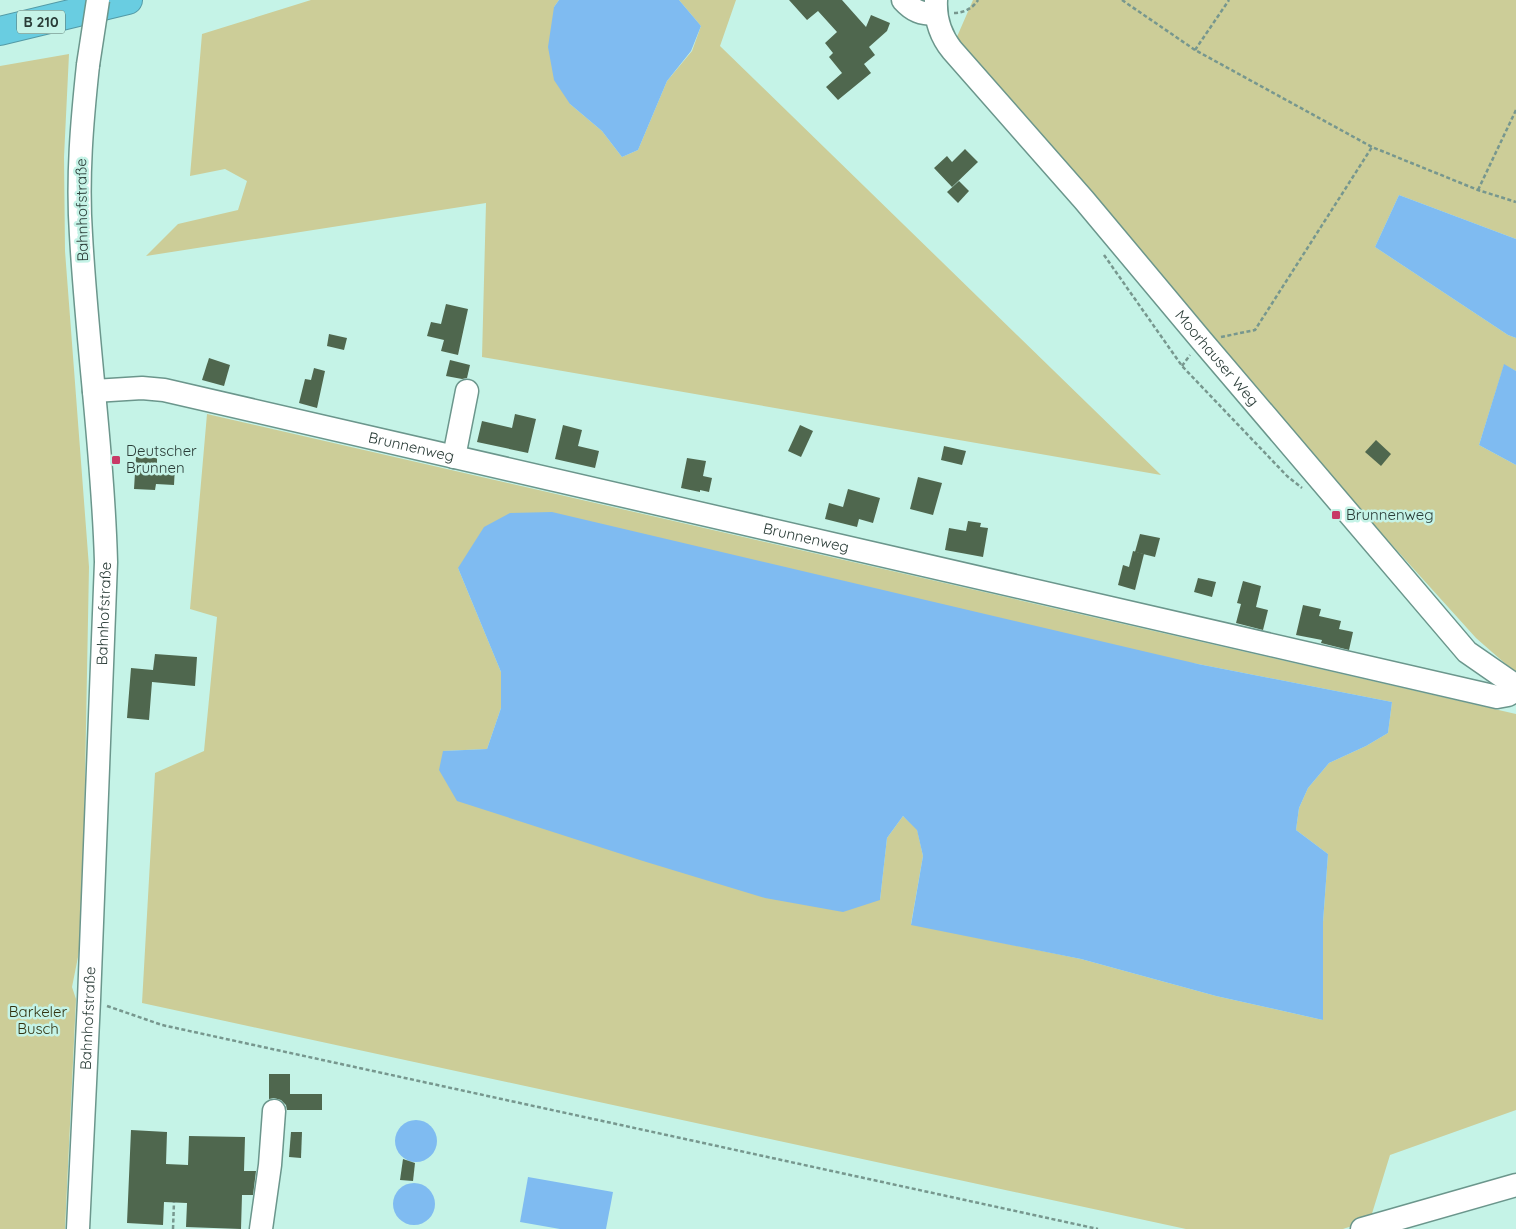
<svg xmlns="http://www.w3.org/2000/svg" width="1516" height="1229" font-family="Quicksand,sans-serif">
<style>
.green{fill:#cccd98;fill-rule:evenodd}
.water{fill:#7fbbf1}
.building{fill:#4f674e}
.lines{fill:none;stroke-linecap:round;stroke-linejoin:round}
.minor-casing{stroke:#6b968c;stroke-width:25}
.highway-casing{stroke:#539aa6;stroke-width:30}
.path{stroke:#77978e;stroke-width:2.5;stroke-dasharray:4 2.5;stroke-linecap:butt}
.minor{stroke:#fff;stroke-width:22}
.highway{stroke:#69cde1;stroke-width:28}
.minor-bridge-casing{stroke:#6b968c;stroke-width:25;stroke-linecap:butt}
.minor-bridge{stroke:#fff;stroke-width:22}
.poi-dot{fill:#c83a67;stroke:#c5f3e7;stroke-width:2}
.labels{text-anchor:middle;stroke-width:5;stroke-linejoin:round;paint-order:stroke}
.shield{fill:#c5f3e7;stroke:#58736c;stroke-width:1}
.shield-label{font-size:14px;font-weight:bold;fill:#2a3c37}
.street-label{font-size:15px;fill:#2a3c37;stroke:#c5f3e7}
.poi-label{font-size:15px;fill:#2a3c37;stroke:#c5f3e7;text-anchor:start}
.park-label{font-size:15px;fill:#323210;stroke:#c5f3e7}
</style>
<rect width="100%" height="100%" fill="#c5f3e7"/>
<g class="green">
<path d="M311,0H559L554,7L570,104L602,131L622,157L638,150L667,81L692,51L701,26L679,0H736L720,46L1161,475L482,357L486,203L146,256L178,224L238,210L247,181L225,169L190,176L202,34Z"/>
<path d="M973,0H1516V239L1399,195L1375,247L1508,335L1516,338V371L1504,365L1479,445L1516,465V673L1476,638L1253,391L956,39Z"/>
<path d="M69,54L64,157L65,251L89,567L82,937L72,987L76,999L65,1229H0V66Z"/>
<path d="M207,414L1516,714V1110L1390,1155L1370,1220L1343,1229H1186L142,1003L155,773L204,751L217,617L190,609ZM458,568L1198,664L1392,702L1388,733L1366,746L1329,763L1308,788L1299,808L1296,830L1328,854L1323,922V1020L1216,996L1081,959L911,924L923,856L917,829L903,816L887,838L880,900L443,751L487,749L501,708V672Z"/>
</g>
<g class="water">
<path d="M559,0H679L701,26L691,51L667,81L638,150L622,157L602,131L570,104L554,80L548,47L554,7Z"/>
<path d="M1399,195L1516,239V338L1508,335L1375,247Z"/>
<path d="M1504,364L1516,371V465L1479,445Z"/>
<path d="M552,512L1198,664L1392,702L1388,733L1366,746L1329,763L1308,788L1299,808L1296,830L1328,854L1323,922V1020L1216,996L1081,959L911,925L923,856L917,830L903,816L887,838L880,900L843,912L765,898L643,861L457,801L439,770L443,751L487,749L501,708V672L458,568L484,527L510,513Z"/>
<circle cx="416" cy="1141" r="21"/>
<path d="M528,1177L613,1192L606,1229H560L520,1222Z"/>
<circle cx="414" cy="1204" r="21"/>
</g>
<g class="building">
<path d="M789,0H842L866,27L871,15L890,23L887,31L869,47L875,55L864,64L871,73L838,100L826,87L842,73L829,57L833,53L825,43L837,32L818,11L807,20Z"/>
<path d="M965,149L978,162L952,187L934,168L947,156L952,162Z"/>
<path d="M959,181L969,191L958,203L947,192Z"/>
<path d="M446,304L468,309L458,355L441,351L444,340L427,336L431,322L441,324Z"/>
<path d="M329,334L347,338L344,350L327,346Z"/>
<path d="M209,358L230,365L224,386L202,380Z"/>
<path d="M450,360L470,365L467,378L462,379L446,376Z"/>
<path d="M314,368L325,371L317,408L299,403L305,379L311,380Z"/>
<path d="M515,414L536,419L528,453L477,442L482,421L512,428Z"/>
<path d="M563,425L582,430L578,446L599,451L595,468L555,459Z"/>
<path d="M800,425L813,431L801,457L788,451Z"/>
<path d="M1376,440L1391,454L1381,466L1365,452Z"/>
<path d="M944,446L966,451L962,465L941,460Z"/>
<path d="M136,457L157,458V465L175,466L174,485L156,484L155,490L134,489Z"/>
<path d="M687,458L706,461L703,476L712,478L709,492L700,490V492L681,488Z"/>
<path d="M918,477L942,483L933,515L910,509Z"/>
<path d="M848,489L880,498L873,523L859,519L857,527L825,519L829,503L843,507Z"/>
<path d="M968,521L981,523L980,527L988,528L983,557L945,550L949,528L966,531Z"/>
<path d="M1140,534L1160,538L1155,557L1135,552Z"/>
<path d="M1133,551L1144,554L1135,590L1118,585L1123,565L1129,567Z"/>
<path d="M1198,578L1216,582L1212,597L1194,592Z"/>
<path d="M1243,581L1261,586L1256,607L1268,610L1263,630L1236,623L1241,604L1237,603Z"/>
<path d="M1303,605L1321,609L1319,616L1341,621L1339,629L1353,632L1349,650L1321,643L1322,640L1296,635Z"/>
<path d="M155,654L197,657L195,686L152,682L149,720L127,718L131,668L153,670Z"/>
<path d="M269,1074H290V1094H322V1110H287L286,1105L281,1100L274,1098L269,1099Z"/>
<path d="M131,1130L167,1132L166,1164L188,1165L189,1136L245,1137L244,1171H256L253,1195H242L241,1229L186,1227L187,1203L164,1202L163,1225L127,1223Z"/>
<path d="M291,1132H302L301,1158L289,1157Z"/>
<path d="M403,1159L415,1163L413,1181L400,1180Z"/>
</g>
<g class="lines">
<g class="minor-casing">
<g id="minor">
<path d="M903,0C913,11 921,14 936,14"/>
<path id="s1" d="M936,0C935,19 940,35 952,50L1084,200L1202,341L1467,652L1516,686"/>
<path id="s2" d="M94,391L142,388L164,390L1497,697L1508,695L1516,690"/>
<path d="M454,457L467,391"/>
<path id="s3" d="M78,1229L89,1000L106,562C103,453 87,344 81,235C77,178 82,121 88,65"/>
<path d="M261,1229L270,1165L274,1111"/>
<path d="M1362,1229L1516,1185"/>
</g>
</g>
<g class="highway-casing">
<path id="highway" d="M0,31L128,0"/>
</g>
<g class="path">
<path d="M1122,0L1195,50L1372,147L1478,190L1516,202"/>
<path d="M954,13C964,13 973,8 978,0"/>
<path d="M1195,50L1229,0"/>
<path d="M1478,190L1516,110"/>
<path d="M1104,255L1182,366L1287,476L1302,488"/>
<path d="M1221,337L1255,330L1372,147"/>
<path d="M1182,366L1190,355"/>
<path d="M107,1006L162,1025L1098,1229"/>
<path d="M173,1229L174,1202"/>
</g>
<use href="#minor" class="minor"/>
<use href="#highway" class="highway"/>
<g class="minor-bridge-casing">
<path id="minor-bridge" d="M88,65L98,0"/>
</g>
<use href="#minor-bridge" class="minor-bridge"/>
</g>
<g class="poi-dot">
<rect x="111" y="455" width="10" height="10" rx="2.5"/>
<rect x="1331" y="510" width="10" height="10" rx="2.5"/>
</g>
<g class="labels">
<rect class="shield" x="17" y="10.5" width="48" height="23" rx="4"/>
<g class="shield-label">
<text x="41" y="27">B 210</text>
</g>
<g class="street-label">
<text transform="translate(82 210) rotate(-91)" y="5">Bahnhofstraße</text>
<text dy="5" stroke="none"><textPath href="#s1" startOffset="460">Moorhauser Weg</textPath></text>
<text dy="5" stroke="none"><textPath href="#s2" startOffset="324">Brunnenweg</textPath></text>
<text dy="5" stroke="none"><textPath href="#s2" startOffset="729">Brunnenweg</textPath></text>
<text dy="5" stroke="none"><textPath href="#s3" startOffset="616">Bahnhofstraße</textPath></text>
<text dy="5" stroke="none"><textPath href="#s3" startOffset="211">Bahnhofstraße</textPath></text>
</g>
<g class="poi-label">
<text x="126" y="456">Deutscher<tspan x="126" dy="17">Brunnen</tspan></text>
<text x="1346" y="520">Brunnenweg</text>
</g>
<g class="park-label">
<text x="38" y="1017">Barkeler<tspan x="38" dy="17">Busch</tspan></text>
</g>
</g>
</svg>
